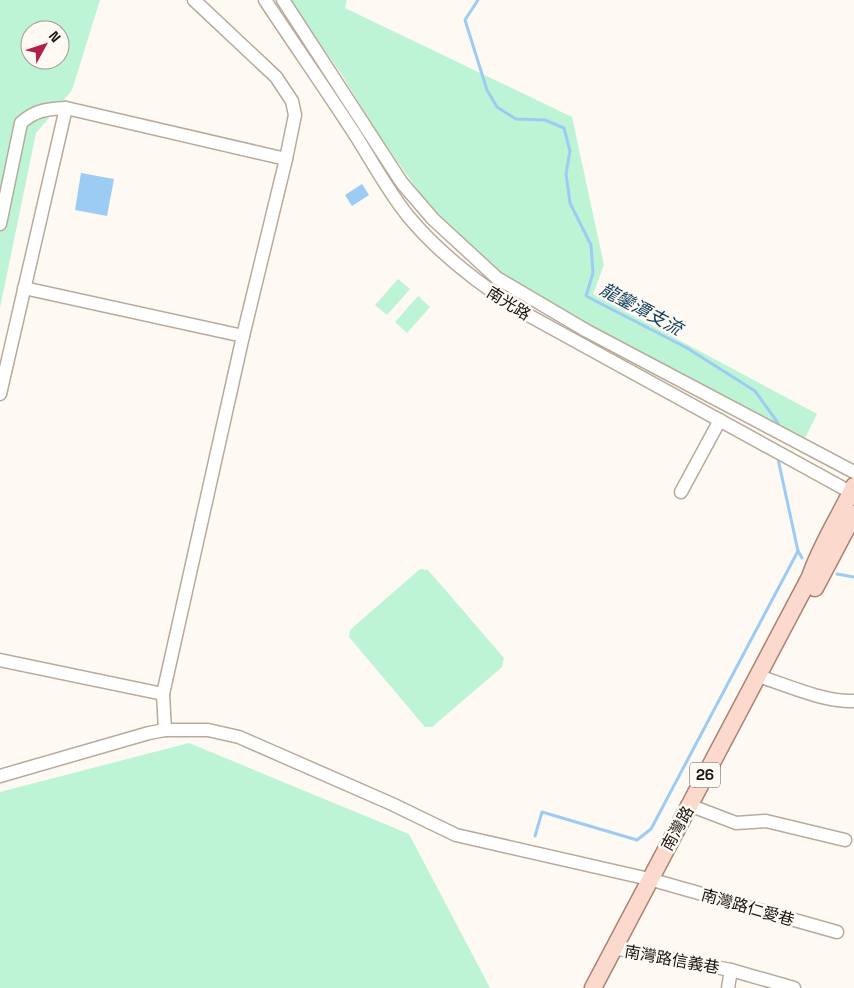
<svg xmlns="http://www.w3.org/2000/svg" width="854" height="988" font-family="'Space Grotesk','Noto Sans TC',sans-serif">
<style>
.green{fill:#bdf4d5;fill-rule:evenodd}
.water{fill:#9cccf4}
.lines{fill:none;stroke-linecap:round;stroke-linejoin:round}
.stream{stroke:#9cccf4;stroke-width:3}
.minor-casing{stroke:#b8ab9c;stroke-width:15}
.major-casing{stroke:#aa8375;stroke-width:19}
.minor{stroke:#fff;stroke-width:12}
.major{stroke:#fbd9cd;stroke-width:16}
.labels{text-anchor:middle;stroke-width:5;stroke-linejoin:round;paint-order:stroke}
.shield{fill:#fef9f2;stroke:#5d5852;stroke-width:1}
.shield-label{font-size:15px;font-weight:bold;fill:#18130e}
.street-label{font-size:16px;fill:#18130e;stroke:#fef9f2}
.water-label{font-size:18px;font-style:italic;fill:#0e3d5d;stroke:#fef9f2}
</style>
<rect width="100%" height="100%" fill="#fef9f2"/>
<g class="green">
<path d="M0,0H100L72,90L36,133L0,308ZM30,30H60V60H30Z"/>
<path d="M289,0H347L345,8L572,117L604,265L593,294L817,414L804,440L548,302L501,273L466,243L424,199L378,134L342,75Z"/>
<path d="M398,279L410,289L387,315L375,305Z"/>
<path d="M418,296L430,307L407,333L395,322Z"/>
<path d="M420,569L428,570L504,658L502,667L432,727H425L349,637L350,630Z"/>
<path d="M189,743L409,834L490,988H0V792Z"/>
</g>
<g class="water">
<path d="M81,173L114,179L107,216L75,210Z"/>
<path d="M362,184L369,195L352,206L345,195Z"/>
</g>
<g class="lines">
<g class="stream">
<path d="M478,0L465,20L487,90L497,107L516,119L545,120L564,128L570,151L566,174L570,203L591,245L593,273L586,296L687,348L755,391L778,423"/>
<path d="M778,459L798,551L802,558"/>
<path d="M837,574L854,577"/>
<path d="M535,836L542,812L637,840L651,829L798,551"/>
</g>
<g class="minor-casing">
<g id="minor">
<path d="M265,0C294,44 325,88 354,133C372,161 387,190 408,216C442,257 484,288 528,315L854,494"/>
<path d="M283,0L402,183L433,219L497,278L587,331L854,472"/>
<path d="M0,224L21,123C35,110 47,109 66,108L286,159"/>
<path d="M24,288L243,336"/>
<path d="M0,394L66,108"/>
<path d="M681,492L720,420"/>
<path d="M0,660L163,694"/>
<path d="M758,676C787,685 823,702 854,701"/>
<path d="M165,730L163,694L243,336L286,159L295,115L292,101L276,77L194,0"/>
<path d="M0,776L149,733L165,730H208L239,737L392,804L456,835L649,879L837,932"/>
<path d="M689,805L736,823L766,821L845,840"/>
<path d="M613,948L731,970L794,988"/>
<path d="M728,988L731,970"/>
</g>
</g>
<g class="major-casing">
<g id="major">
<path d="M815,588L854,514"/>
<path d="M593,988L810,577C820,546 840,516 854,486"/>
</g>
</g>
<use href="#minor" class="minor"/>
<use href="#major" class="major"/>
</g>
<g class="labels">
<rect class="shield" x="690" y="762.5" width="30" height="25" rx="4"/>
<g class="shield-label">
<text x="705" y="780">26</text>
</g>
<g class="street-label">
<text transform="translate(509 303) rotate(32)" y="6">南光路</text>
<text transform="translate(677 828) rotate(-61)" y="6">南灣路</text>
<text transform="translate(748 907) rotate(16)" y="6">南灣路仁愛巷</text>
<text transform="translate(672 959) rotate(10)" y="6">南灣路信義巷</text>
</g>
<g class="water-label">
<text transform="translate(641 309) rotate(28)" y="6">龍鑾潭支流</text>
</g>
</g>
<g transform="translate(45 45) rotate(50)"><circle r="24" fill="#fef9f2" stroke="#a29d97"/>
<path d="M0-4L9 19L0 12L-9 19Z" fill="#b2204a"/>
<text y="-8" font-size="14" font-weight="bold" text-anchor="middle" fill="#18130e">N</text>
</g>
</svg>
